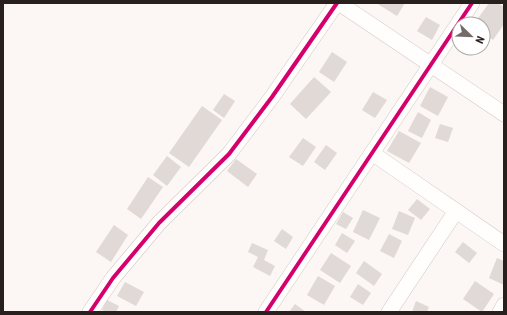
<svg xmlns="http://www.w3.org/2000/svg" width="507" height="315" font-family="'Roboto Condensed',sans-serif">
<style>
.building{fill:#e0d9d6}
.lines{fill:none;stroke-linecap:round;stroke-linejoin:round}
.minor-casing{stroke:#d1cac7;stroke-width:16}
.minor{stroke:#fffefd;stroke-width:15}
.cycleway-casing{stroke:#fff;stroke-width:6}
.cycleway{stroke:#d6006c;stroke-width:4}
</style>
<rect width="100%" height="100%" fill="#fcf6f4"/>
<g class="building">
<path d="M376,3H405L397,16Z"/>
<path d="M489,3H498L504,7V24L493,40L483,32V24H474Z"/>
<path d="M426,17L440,25L432,40L417,31Z"/>
<path d="M332,52L347,62L334,82L319,72Z"/>
<path d="M314,77L331,92L306,119L290,104Z"/>
<path d="M430,87L448,97L438,116L420,106Z"/>
<path d="M373,92L387,100L375,118L362,110Z"/>
<path d="M224,94L235,101L224,118L213,110Z"/>
<path d="M202,106L222,120L189,167L169,153Z"/>
<path d="M418,112L431,120L422,138L408,131Z"/>
<path d="M440,124L453,128L448,142L435,138Z"/>
<path d="M399,131L421,143L409,163L387,151Z"/>
<path d="M303,138L316,147L303,166L289,157Z"/>
<path d="M326,145L337,153L325,170L314,162Z"/>
<path d="M167,156L181,167L167,186L153,175Z"/>
<path d="M236,159L257,174L248,187L227,171Z"/>
<path d="M148,177L163,187L141,219L127,209Z"/>
<path d="M417,199L430,209L421,220L408,210Z"/>
<path d="M363,210L380,218L369,240L353,232Z"/>
<path d="M399,211L415,218L408,235L392,229Z"/>
<path d="M343,212L353,218L346,229L336,224Z"/>
<path d="M114,225L128,235L111,262L96,252Z"/>
<path d="M282,229L293,237L286,249L274,241Z"/>
<path d="M342,233L355,241L347,253L335,245Z"/>
<path d="M389,234L402,241L394,258L380,251Z"/>
<path d="M463,242L477,253L469,263L455,252Z"/>
<path d="M252,243L268,250L264,260L275,266L270,276L253,267L258,257L248,252Z"/>
<path d="M331,253L351,266L340,283L320,270Z"/>
<path d="M497,258L504,261V285L489,278Z"/>
<path d="M364,261L382,274L374,286L356,273Z"/>
<path d="M318,276L335,286L324,305L307,295Z"/>
<path d="M475,281L494,294L482,312L463,299Z"/>
<path d="M125,282L144,292L136,306L117,296Z"/>
<path d="M358,284L371,293L363,305L350,297Z"/>
<path d="M107,300L119,306L116,312H106L102,310Z"/>
<path d="M416,301L429,307L427,312H412Z"/>
<path d="M295,304L306,312H289Z"/>
</g>
<g class="lines">
<g class="minor-casing">
<g id="minor">
<path d="M339,3L504,114"/>
<path d="M372,153L504,244"/>
<path d="M90,312L113,278L159,223L229,154L272,97L337,3"/>
<path d="M266,312L472,3"/>
<path d="M389,312L456,211"/>
<path d="M500,312L504,305"/>
</g>
</g>
<use href="#minor" class="minor"/>
<g class="cycleway-casing">
<g id="cycleway">
<path d="M90,312L113,278L159,223L229,154L272,97L337,3"/>
<path d="M266,312L472,3"/>
</g>
</g>
<use href="#cycleway" class="cycleway"/>
</g>
<rect width="507" height="315" fill="none" stroke="#29201d" stroke-width="8"/>
<g transform="translate(471 36) rotate(113)"><circle r="19" fill="#ffffff" stroke="#a9a6a5"/>
<path d="M0-3L7 15L0 10L-7 15Z" fill="#736b68"/>
<text y="-6" font-size="11" font-weight="bold" text-anchor="middle" fill="#29201d">N</text>
</g>
</svg>
